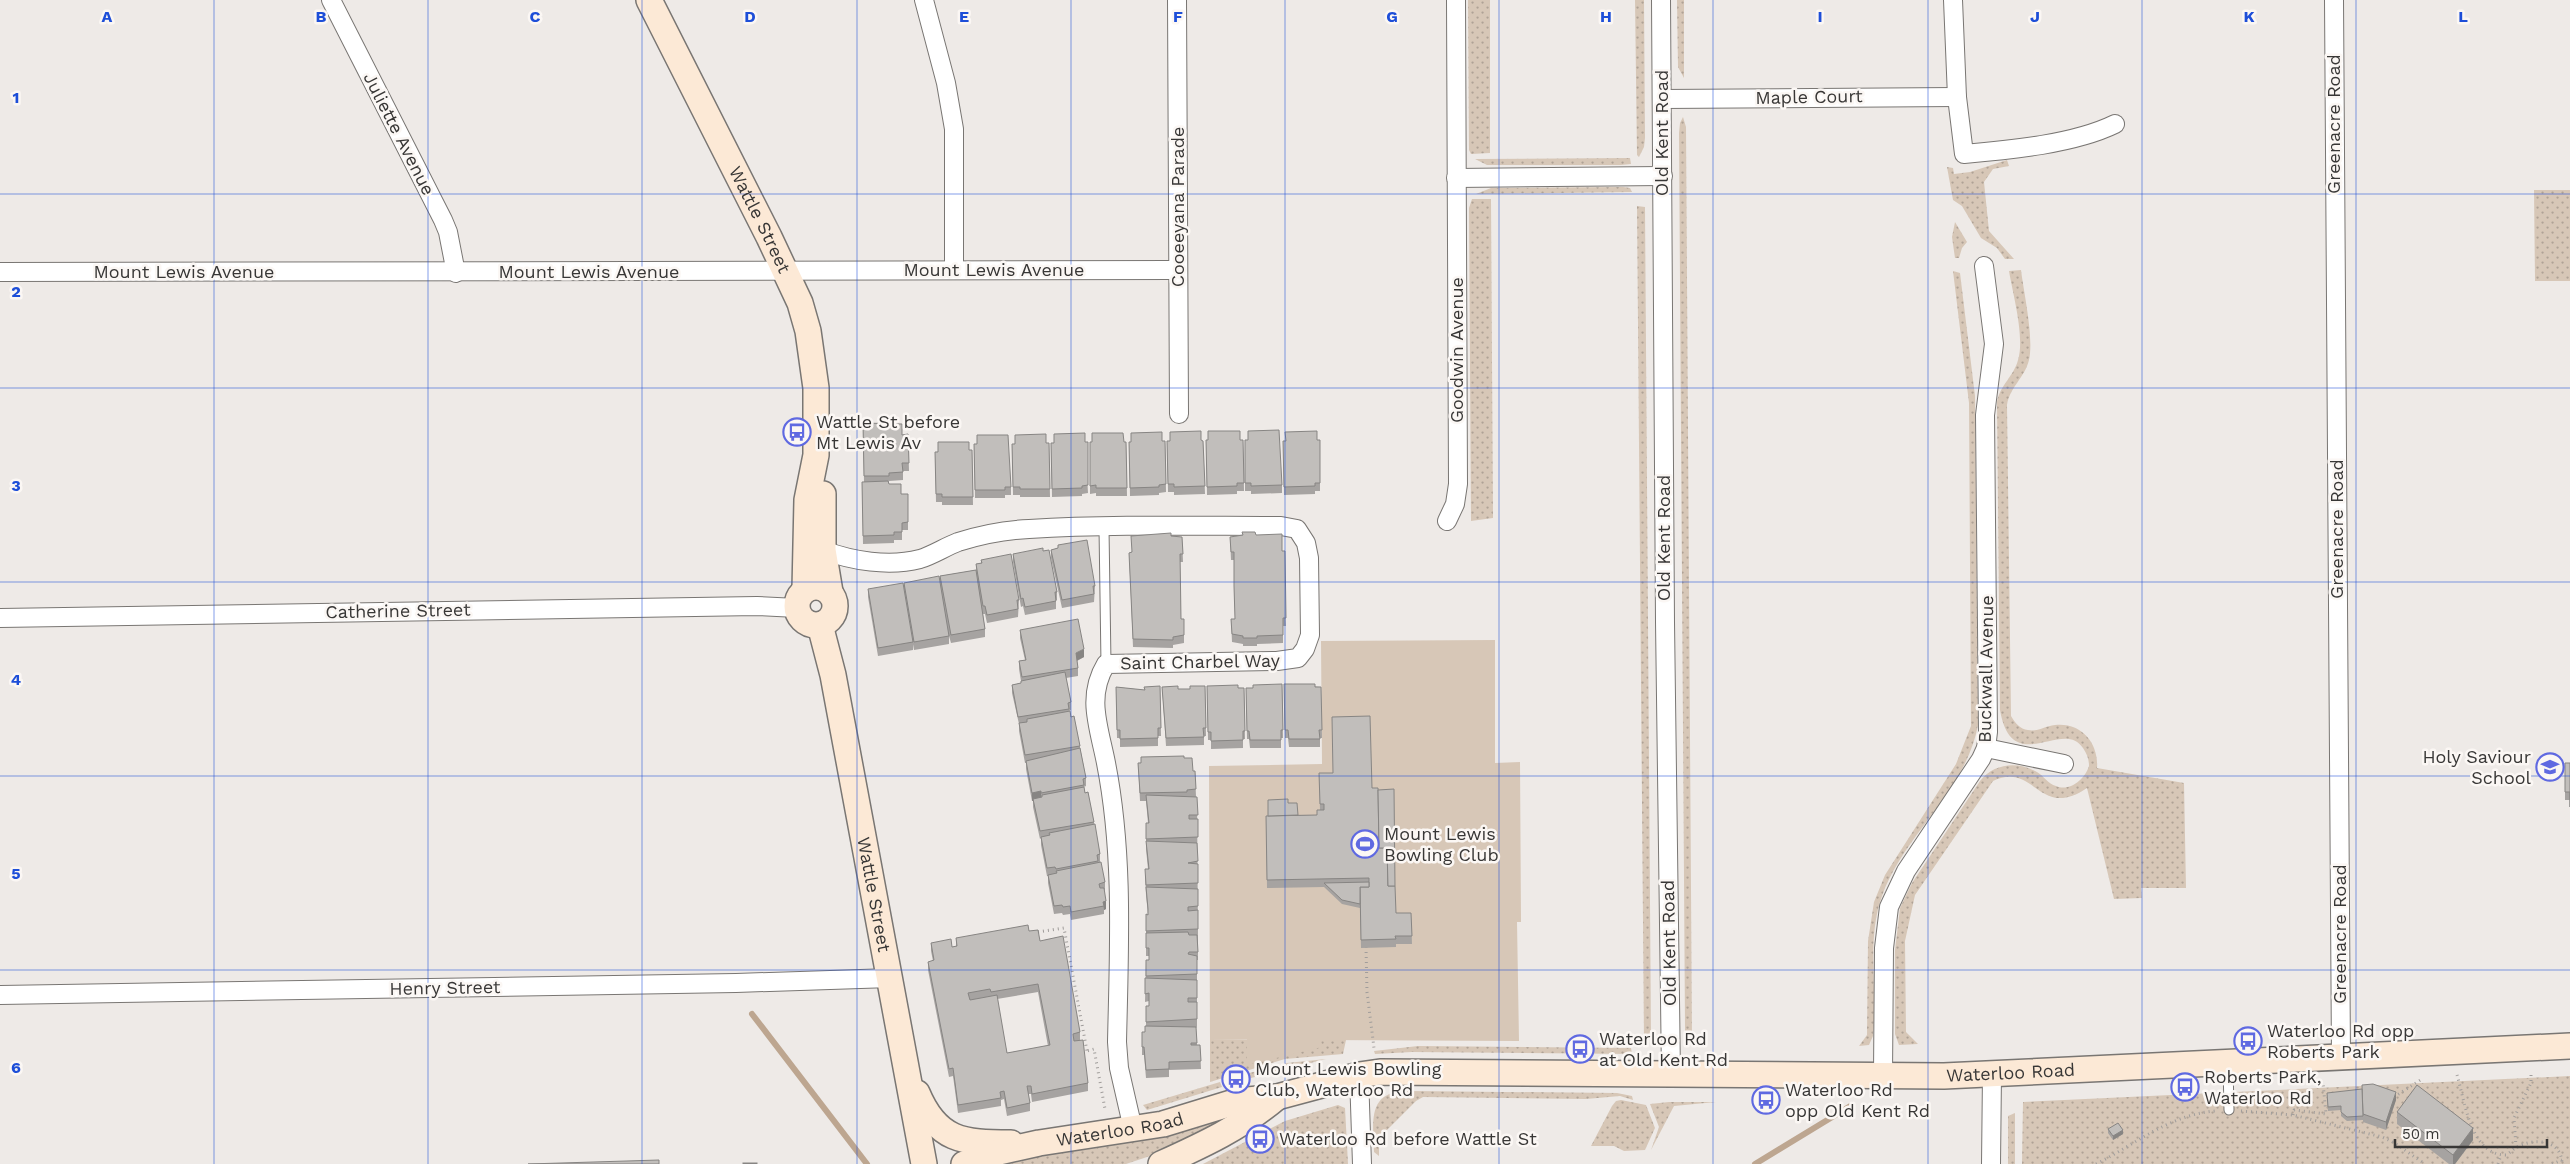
<svg xmlns="http://www.w3.org/2000/svg" width="2570" height="1164" font-family="'Work Sans',sans-serif">
<style>
.green{fill:url(#green-dots)}
.pitch{fill:#d7c7b7}
.lines{fill:none;stroke-linecap:round;stroke-linejoin:round}
.stream{stroke:#bda690;stroke-width:6}
.service-casing{stroke:#797673;stroke-width:11}
.minor-casing{stroke:#797673;stroke-width:20}
.secondary-casing{stroke:#797673;stroke-width:28}
.path{stroke:#a09d9b;stroke-width:3;stroke-dasharray:1 4;stroke-linecap:butt}
.service{stroke:#fff;stroke-width:9}
.minor{stroke:#fff;stroke-width:18}
.secondary{stroke:#fce9d6;stroke-width:25}
.wall{fill:#a6a3a1;fill-rule:evenodd}
.shaded-wall{fill:#878583}
.building{fill:#c1bebb;stroke:#878583;fill-rule:evenodd}
.grid{fill:none;stroke:#1d4ed8;stroke-width:1;stroke-opacity:0.55}
.labels{text-anchor:middle;stroke-width:5;stroke-linejoin:round;paint-order:stroke}
.street-label{font-size:18px;fill:#383736;stroke:#fbf7f4}
.poi-label{font-size:18px;fill:#383736;stroke:#fbf7f4;text-anchor:start}
.grid-label{font-size:16px;text-anchor:middle;font-weight:bold;fill:#1d4ed8;stroke:#fbf7f4;stroke-width:5;stroke-linejoin:round;paint-order:stroke}
</style>
<defs>
<pattern id="green-dots" width="8" height="8" patternUnits="userSpaceOnUse" patternTransform="scale(1.25)"><rect width="8" height="8" fill="#d7c7b7"/><path d="M2 2h.1M6 6h.1" fill="none" stroke="#afa296" stroke-width="1.8" stroke-linecap="round"/></pattern>
</defs>
<rect width="100%" height="100%" fill="#eeeae7"/>
<g class="green">
<path d="M1468,0H1490V153L1471,154L1469,150Z"/>
<path d="M1635,0H1644L1645,138L1644,147L1639,157L1637,155Z"/>
<path d="M1677,0H1684V78L1678,67Z"/>
<path d="M1683,117L1686,127L1692,1040L1685,1039V1027L1679,133L1680,123Z"/>
<path d="M1630,158L1631,164L1621,165H1487L1475,159Z"/>
<path d="M2007,160L2009,166L1993,169L1984,182L1989,231L2014,259H2005L1997,248L1981,238L1962,206L1953,200L1947,167L1953,168L1954,174L1970,172Z"/>
<path d="M1623,187L1630,188L1632,192L1476,194L1491,188Z"/>
<path d="M2534,190H2570V281H2535Z"/>
<path d="M1472,199H1491L1493,518L1471,521L1469,208Z"/>
<path d="M1637,206L1645,207L1651,1039L1644,1041Z"/>
<path d="M1955,222L1967,242L1962,248L1959,258H1955L1952,237Z"/>
<path d="M2021,270C2024,294 2034,338 2029,360C2025,377 2010,387 2007,405L2011,716C2015,723 2020,729 2028,730C2038,732 2045,726 2055,725C2081,722 2099,743 2097,768L2184,783L2186,888H2141L2142,898L2114,899L2087,788C2039,821 2035,761 1993,781L1915,895L1905,941L1906,1032L1918,1044L1899,1045L1895,1034V950L1900,908L1912,883L1980,781C1994,763 2018,761 2037,772C2044,776 2048,784 2056,786C2070,792 2085,779 2089,766C2089,759 2087,754 2083,748C2063,717 2012,779 2000,710L1997,402C2000,385 2014,376 2018,360C2025,337 2013,295 2009,271Z"/>
<path d="M1953,271L1960,273L1975,396L1978,725C1966,791 1904,834 1882,896C1866,940 1878,990 1873,1036L1869,1045L1859,1046L1867,1035L1868,941L1874,902L1885,875L1956,764L1971,726L1969,403Z"/>
<path d="M1210,1039L1346,1040L1343,1054L1285,1059L1210,1082Z"/>
<path d="M1418,1046L1631,1048L1632,1054L1412,1052L1375,1054L1374,1051Z"/>
<path d="M1326,1059L1243,1080L1242,1075L1287,1063Z"/>
<path d="M2570,1076V1164H2022L2023,1102Z"/>
<path d="M1220,1082L1222,1087L1147,1110L1143,1105Z"/>
<path d="M1408,1091L1617,1093L1632,1096L1633,1100L1620,1096L1586,1099L1423,1097L1416,1101L1379,1138V1156L1374,1152C1373,1121 1367,1091 1408,1091Z"/>
<path d="M1621,1100L1646,1105L1655,1128L1645,1150L1624,1151L1614,1146H1591L1612,1106L1616,1101Z"/>
<path d="M1669,1102H1716L1674,1106L1651,1150L1659,1127L1650,1104Z"/>
<path d="M1338,1105L1345,1108L1348,1164H1203L1285,1121Z"/>
<path d="M2015,1113V1164H2008V1116Z"/>
<path d="M1218,1119L1220,1124L1159,1153L1126,1164H987L1048,1152L1089,1149L1150,1138Z"/>
</g>
<path class="pitch" d="M1495,640V763L1520,762L1521,922H1517L1519,1041L1321,1040L1322,1047L1247,1065V1039H1210L1209,766L1322,764L1321,641Z"/>
<g class="lines">
<g class="stream">
<path d="M752,1014L867,1164"/>
<path d="M1755,1164L1852,1105"/>
</g>
<g class="service-casing">
<g id="service">
<path d="M1104,528L1106,664"/>
<path d="M2228,1065L2229,1110"/>
</g>
</g>
<g class="minor-casing">
<g id="minor">
<path d="M331,0L443,220L448,232L456,273"/>
<path d="M924,0L946,83L954,129V270"/>
<path d="M1177,0L1179,414"/>
<path d="M1661,0L1665,622L1671,1075"/>
<path d="M1953,0L1957,97L1964,154C2010,150 2074,144 2115,124"/>
<path d="M2334,0L2341,1058"/>
<path d="M1662,99L1957,97"/>
<path d="M1456,178L1663,176"/>
<path d="M0,272L1178,270"/>
<path d="M1447,521L1455,504L1458,484L1456,0"/>
<path d="M823,550C852,561 889,567 920,559C933,555 945,547 958,542C980,535 1006,530 1029,529C1112,524 1198,526 1281,526L1297,529L1306,543L1309,558L1310,635L1305,649L1298,658L1277,661L1106,664C1086,697 1099,727 1106,763C1124,855 1119,949 1117,1042L1119,1068L1133,1129"/>
<path d="M0,618L757,606L797,608"/>
<path d="M1986,748L2064,764"/>
<path d="M0,995L736,983L891,978"/>
<path d="M1359,1075L1362,1164"/>
<path d="M1883,1075L1884,948L1889,907L1906,871L1981,759L1986,748L1988,732L1985,415L1994,344L1984,266"/>
<path d="M1991,1164L1992,1074"/>
</g>
</g>
<g class="secondary-casing">
<g id="secondary">
<path id="s1" d="M649,0L769,237L800,303L808,331L816,388V455L807,500L805,590"/>
<path d="M823,494V550L830,592"/>
<circle cx="816" cy="606" r="19"/>
<path id="s2" d="M820,625L833,675L924,1164"/>
<path d="M917,1093C937,1141 963,1143 1011,1143"/>
<path id="s3" d="M964,1164L999,1152L1039,1143L1163,1124L1238,1101L1277,1097L1359,1075L1380,1072L1944,1076L2570,1046"/>
<path d="M1161,1164C1203,1145 1242,1127 1277,1097"/>
</g>
</g>
<g class="path">
<path d="M1038,932L1064,928L1087,1051"/>
<path d="M1366,947L1367,992L1374,1048"/>
<path d="M1083,1052L1094,1049L1105,1109"/>
<path d="M2457,1075C2465,1101 2470,1155 2506,1155C2511,1152 2514,1148 2519,1146C2536,1138 2562,1140 2562,1164"/>
<path d="M2394,1097L2422,1079"/>
<path d="M2241,1111L2293,1115L2382,1137L2393,1142L2425,1164"/>
<path d="M2293,1115L2294,1110L2326,1114L2323,1083"/>
<path d="M2516,1147L2514,1118L2531,1083V1073"/>
<path d="M2096,1164C2136,1144 2169,1115 2215,1111"/>
<path d="M2498,1164L2501,1155"/>
<path d="M2552,1164L2562,1160"/>
</g>
<use href="#service" class="service"/>
<use href="#minor" class="minor"/>
<use href="#secondary" class="secondary"/>
</g>
<g class="wall">
<path d="M863,423L902,435L908,434L909,471H903V480L889,481V484L901,494H908V530H902V540H894V543L863,544L862,482H864Z"/>
<path d="M1206,440H1243L1244,491H1237V494L1207,495Z"/>
<path d="M1245,440L1282,485V493L1251,494V491H1245Z"/>
<path d="M1317,440H1320V491H1315V494L1284,495L1283,441Z"/>
<path d="M1165,441L1166,492L1159,493V495L1130,496L1129,442Z"/>
<path d="M1167,441H1203L1205,494L1174,495V492H1168Z"/>
<path d="M1085,442L1088,493L1082,494V496L1052,497L1051,443Z"/>
<path d="M1090,442H1126L1127,496H1096V493L1090,494Z"/>
<path d="M1049,443L1050,497H1020V495H1013L1012,444Z"/>
<path d="M974,444L1011,487V495H1005V498H975Z"/>
<path d="M972,450L973,505H942V502H936L935,452Z"/>
<path d="M1256,535L1282,551L1286,626H1283V643L1257,644V646H1243V644L1232,642L1231,619H1235L1234,560H1231L1230,537Z"/>
<path d="M1171,536L1182,537L1183,562H1180L1181,619H1184V643L1173,645V648L1133,647L1129,553L1131,552Z"/>
<path d="M1058,545L1095,586L1094,602L1062,608L1051,558V550L1058,548Z"/>
<path d="M1043,551L1057,592V600H1056V609L1025,615L1023,606L1021,607L1013,562V554Z"/>
<path d="M981,560L1019,600L1018,617L987,623L985,614H983L985,629V637L951,643L949,636V644L914,650L904,591V583L940,584V576L976,570V564L981,563Z"/>
<path d="M868,589L913,642V650L878,656L868,597Z"/>
<path d="M1020,630L1084,657L1077,661L1078,668V676L1066,678L1071,702V710L1069,711L1071,717L1074,716L1086,778V786L1084,787L1085,793L1088,792L1100,854V862L1105,882V890L1104,891L1106,909L1104,910V914L1071,920L1070,914L1063,915L1062,913L1054,914L1048,883V876H1047L1041,845V838L1040,839L1033,807V800L1032,801L1026,769V763H1025L1019,731V724L1012,693V685L1021,683V681L1019,669V661L1025,660L1020,638Z"/>
<path d="M1282,684L1283,738H1281V748H1250L1249,739H1247L1246,688H1253Z"/>
<path d="M1284,684L1321,687L1322,738H1320V747H1289L1288,738H1285Z"/>
<path d="M1160,686L1161,736H1158V746L1120,747V738H1117L1116,687L1144,690Z"/>
<path d="M1205,686L1206,736H1204V745L1166,746L1162,687L1178,689H1190Z"/>
<path d="M1207,686L1244,688L1245,739H1243V748L1211,749V740H1208Z"/>
<path d="M1184,758L1193,771H1195L1196,797H1197L1198,937V960H1197V1027L1196,1028L1197,1045H1200L1201,1069L1169,1070V1077L1146,1078L1144,1055H1142V1032H1145L1146,1026V1006H1149V1001L1145,1002L1146,960H1149V956H1146V914L1148,915L1146,895L1145,877L1148,869L1146,849V823H1148L1146,801H1140L1138,763Z"/>
<path d="M2565,763H2570V815V800H2565Z"/>
<path d="M1319,773L1372,788L1396,913H1411L1412,944H1396V947L1361,948L1360,906V908L1342,904L1324,887L1267,888L1266,816H1268L1288,803L1298,815H1317L1320,810Z"/>
<path d="M1029,931L1040,941L1080,1032V1040L1088,1083V1091L1032,1102L1031,1094H1028L1030,1103V1111L1007,1116L1004,1099L1001,1100V1106L958,1113L953,1076L949,1077L928,970V962L933,961L931,951V943L952,947L956,946V938ZM1038,992L1048,1046L1007,1053L997,999Z"/>
<path d="M2327,1093L2396,1100L2386,1130L2363,1122V1107V1120L2347,1121L2341,1116V1110L2328,1111Z"/>
<path d="M2397,1112L2473,1140L2455,1164H2449L2397,1124Z"/>
<path d="M2108,1129L2123,1134L2113,1140L2108,1133Z"/>
</g>
<g class="shaded-wall">
<path d="M1084,649V657L1076,661V653Z"/>
<path d="M1041,791V799L1032,801V793Z"/>
<path d="M1106,901V909L1104,910L1103,902Z"/>
<path d="M2396,1092V1100L2386,1130V1122Z"/>
<path d="M2473,1128V1140L2455,1164H2453V1155Z"/>
<path d="M2123,1130V1134L2113,1140V1136Z"/>
</g>
<g class="building">
<path d="M863,423L902,424V435L908,434L909,463H902L903,472L889,473V476H864Z"/>
<path d="M1279,430L1282,485L1251,486V483H1245V440H1248V431Z"/>
<path d="M1201,431V440L1203,441L1205,486L1174,487V484H1168L1167,441H1170V432Z"/>
<path d="M1208,431H1240V440H1243L1244,483H1237V486L1207,487L1206,440H1208Z"/>
<path d="M1317,431V440H1320V483H1315V486L1284,487L1283,441H1286L1285,432Z"/>
<path d="M1162,432V441H1165L1166,484L1159,485V487L1130,488L1129,442H1131V433Z"/>
<path d="M1085,433V442H1088V485L1082,486V488L1052,489L1051,443H1054V434Z"/>
<path d="M1092,433H1123L1124,442H1126L1127,488H1096V485L1090,486V442H1092Z"/>
<path d="M1046,434V443H1049L1050,489H1020V487H1013L1012,444H1015V435Z"/>
<path d="M977,435H1008L1011,487H1005V490H975L974,444H977Z"/>
<path d="M938,442H969V450H972L973,497H942V494H936L935,452H938Z"/>
<path d="M888,481L889,484H901V494H908V522L902,523V532H894V535L863,536L862,482Z"/>
<path d="M1242,532H1255L1256,535L1282,534V551H1285L1286,618H1283V635L1257,636V638H1243V636L1232,634L1231,619H1235L1234,586V552H1231L1230,537L1243,535Z"/>
<path d="M1171,533V536L1182,537L1183,554H1180L1181,619H1184V635L1173,637V640L1133,639L1129,553L1132,552L1131,536Z"/>
<path d="M1087,540L1095,586H1093L1094,594L1062,600L1051,550L1058,548V545Z"/>
<path d="M1043,548V551L1049,550L1057,592H1055L1056,601L1025,607L1023,598L1021,599L1013,554Z"/>
<path d="M1011,554L1019,600H1017L1018,609L987,615L985,606H983L976,564L982,563L981,560Z"/>
<path d="M976,570L985,629L951,635L940,576Z"/>
<path d="M939,576L949,636L914,642L904,583Z"/>
<path d="M903,583L913,642L878,648L868,589Z"/>
<path d="M1078,619L1084,649L1076,653L1078,668L1022,677L1019,661L1026,660L1020,630Z"/>
<path d="M1065,672L1071,702L1068,703L1069,709L1018,717L1012,685L1021,683V681Z"/>
<path d="M1282,684L1283,730H1281V740H1250L1249,731H1247L1246,688H1253V685Z"/>
<path d="M1284,684H1315V687H1321L1322,730H1319L1320,739H1289L1288,730H1285Z"/>
<path d="M1238,685V688H1244L1245,731H1243V740L1211,741V732H1208L1207,686Z"/>
<path d="M1160,686L1161,728H1158V738L1120,739V730H1117L1116,687L1145,690L1144,687Z"/>
<path d="M1178,686V689H1190V686H1205L1206,728H1203L1204,737L1166,738L1162,687Z"/>
<path d="M1070,711L1071,717L1074,716L1080,746L1025,755L1019,723L1027,722V719Z"/>
<path d="M1370,716L1372,788H1378L1379,848H1387L1388,886H1395L1396,913H1411L1412,936H1395L1396,939L1361,940L1360,887H1369V878L1267,880L1266,816L1317,815V810H1324V804H1320L1319,773H1333L1332,717Z"/>
<path d="M1080,748L1086,778L1083,779L1084,785L1041,793V791L1032,793L1026,761Z"/>
<path d="M1184,756V758H1192L1193,771H1195L1196,789L1187,790V792L1140,793L1138,763H1141V757Z"/>
<path d="M2565,763H2570V807V792H2565Z"/>
<path d="M1084,787L1085,793L1088,792L1094,822L1040,831L1033,799L1042,797V795Z"/>
<path d="M1394,789L1395,886H1388L1387,848H1379L1378,790Z"/>
<path d="M1146,795L1197,797L1198,815H1189V819H1198V837L1146,839V823H1149Z"/>
<path d="M1288,799V803H1297L1298,815L1268,816V800Z"/>
<path d="M1095,824L1100,854L1097,855L1098,861L1056,869L1055,867L1047,868L1041,837L1050,835L1049,833Z"/>
<path d="M1146,841L1197,843L1198,861L1188,863L1198,864V883L1146,885L1145,869H1149Z"/>
<path d="M1101,862L1105,882L1099,884L1100,888H1104L1106,901L1103,902L1104,906L1071,912L1070,906L1063,907L1062,905L1054,906L1048,875L1057,873L1056,871Z"/>
<path d="M1369,882V887H1360V904L1342,900L1324,883Z"/>
<path d="M1146,887L1198,889V906L1188,907V911L1198,910V929L1146,931V914L1148,915V909Z"/>
<path d="M1028,925L1029,931L1038,930L1040,941L1063,936L1080,1032L1073,1034L1074,1041L1083,1040L1088,1083L1032,1094L1031,1086H1027L1030,1103L1007,1108L1004,1091L1000,1092L1001,1098L958,1105L953,1068L949,1069L928,962L934,960L931,943L951,939L952,947L957,946L956,938ZM1038,984L1050,1045L1007,1053L997,995L970,1000L968,993L990,989L991,992Z"/>
<path d="M1188,932L1189,935H1197L1198,952H1189L1188,954L1197,956V974L1146,976V960H1149V948H1146V933Z"/>
<path d="M1145,978L1197,980V998H1188V1002H1197V1019L1146,1022V1006H1149V993L1145,994Z"/>
<path d="M1145,1026L1196,1027L1197,1043H1191V1045H1200L1201,1061L1169,1062V1069L1146,1070L1144,1047H1142V1032H1145Z"/>
<path d="M2373,1084L2396,1092L2386,1122L2363,1114L2362,1085Z"/>
<path d="M2417,1085L2473,1128L2453,1155L2397,1112Z"/>
<path d="M2362,1089L2363,1116L2347,1117L2341,1112V1106L2328,1107L2327,1093Z"/>
<path d="M2118,1123L2123,1130L2113,1136L2108,1129Z"/>
<path d="M659,1160V1164H528Z"/>
<rect x="743" y="1163" width="14" height="1"/>
</g>
<path class="grid" d="M214,0V1164M428,0V1164M642,0V1164M857,0V1164M1071,0V1164M1285,0V1164M1499,0V1164M1713,0V1164M1928,0V1164M2142,0V1164M2356,0V1164M0,194H2570M0,388H2570M0,582H2570M0,776H2570M0,970H2570"/>
<defs>
<g id="bus-ring" transform="scale(1.4375)"><circle r="9.5" fill="#fbf7f4" stroke="#5f69e1" stroke-width="1.5"/><path d="M-5-6H5V4H4V6H2V4H-2V6H-4V4H-5ZM-3.5-4V0h7V-4ZM-3.5 1.2v1.5H-2V1.2ZM2 1.2v1.5H3.5V1.2Z" fill="#5f69e1"/></g>
<g id="school-ring" transform="scale(1.4375)"><circle r="9.5" fill="#fbf7f4" stroke="#5f69e1" stroke-width="1.5"/><path d="M0-5L7-2L0 1L-7-2ZM-4 1L0 2.5L4 1V4Q0 6-4 4Z" fill="#5f69e1"/></g>
<g id="stadium-ring" transform="scale(1.4375)"><circle r="9.5" fill="#fbf7f4" stroke="#5f69e1" stroke-width="1.5"/><path d="M0-5a6.5 5 0 1 0 0 10a6.5 5 0 1 0 0-10ZM-3.5-1.8h7v3.6h-7Z" fill="#5f69e1"/></g>
</defs>
<g fill-rule="evenodd">
<use href="#bus-ring" x="797" y="432"/>
<use href="#school-ring" x="2550" y="767"/>
<use href="#stadium-ring" x="1365" y="844"/>
<use href="#bus-ring" x="2248" y="1041"/>
<use href="#bus-ring" x="1580" y="1049"/>
<use href="#bus-ring" x="1236" y="1079"/>
<use href="#bus-ring" x="2185" y="1087"/>
<use href="#bus-ring" x="1766" y="1100"/>
<use href="#bus-ring" x="1260" y="1139"/>
</g>
<g class="labels">
<g class="street-label">
<text transform="translate(1809 97) rotate(-1)" y="6">Maple Court</text>
<text transform="translate(2334 124) rotate(-90)" y="6">Greenacre Road</text>
<text transform="translate(1662 133) rotate(-90)" y="6">Old Kent Road</text>
<text transform="translate(399 134) rotate(63)" y="6">Juliette Avenue</text>
<text transform="translate(1178 207) rotate(-90)" y="6">Cooeeyana Parade</text>
<text dy="6" stroke="none"><textPath href="#s1" startOffset="246">Wattle Street</textPath></text>
<text x="994" y="276">Mount Lewis Avenue</text>
<text x="184" y="278">Mount Lewis Avenue</text>
<text x="589" y="278">Mount Lewis Avenue</text>
<text transform="translate(1457 350) rotate(-90)" y="6">Goodwin Avenue</text>
<text transform="translate(2337 529) rotate(-90)" y="6">Greenacre Road</text>
<text transform="translate(1664 538) rotate(-90)" y="6">Old Kent Road</text>
<text transform="translate(398 611) rotate(-1)" y="6">Catherine Street</text>
<text transform="translate(1200 662) rotate(-1)" y="6">Saint Charbel Way</text>
<text transform="translate(1986 669) rotate(-89)" y="6">Buckwall Avenue</text>
<text dy="6" stroke="none"><textPath href="#s2" startOffset="275">Wattle Street</textPath></text>
<text transform="translate(2340 934) rotate(-90)" y="6">Greenacre Road</text>
<text transform="translate(1669 943) rotate(-91)" y="6">Old Kent Road</text>
<text transform="translate(445 988) rotate(-1)" y="6">Henry Street</text>
<text dy="6" stroke="none"><textPath href="#s3" startOffset="1058">Waterloo Road</textPath></text>
<text dy="6" stroke="none"><textPath href="#s3" startOffset="160">Waterloo Road</textPath></text>
</g>
<g class="poi-label">
<text x="816" y="428">Wattle St before<tspan x="816" dy="21">Mt Lewis Av</tspan></text>
<text x="2531" y="763" text-anchor="end">Holy Saviour<tspan x="2531" dy="21">School</tspan></text>
<text x="1384" y="840">Mount Lewis<tspan x="1384" dy="21">Bowling Club</tspan></text>
<text x="2267" y="1037">Waterloo Rd opp<tspan x="2267" dy="21">Roberts Park</tspan></text>
<text x="1599" y="1045">Waterloo Rd<tspan x="1599" dy="21">at Old Kent Rd</tspan></text>
<text x="1255" y="1075">Mount Lewis Bowling<tspan x="1255" dy="21">Club, Waterloo Rd</tspan></text>
<text x="2204" y="1083">Roberts Park,<tspan x="2204" dy="21">Waterloo Rd</tspan></text>
<text x="1785" y="1096">Waterloo Rd<tspan x="1785" dy="21">opp Old Kent Rd</tspan></text>
<text x="1279" y="1145">Waterloo Rd before Wattle St</text>
</g>
</g>
<g class="grid-label">
<text x="107" y="22">A</text>
<text x="321" y="22">B</text>
<text x="535" y="22">C</text>
<text x="750" y="22">D</text>
<text x="964" y="22">E</text>
<text x="1178" y="22">F</text>
<text x="1392" y="22">G</text>
<text x="1606" y="22">H</text>
<text x="1820" y="22">I</text>
<text x="2035" y="22">J</text>
<text x="2249" y="22">K</text>
<text x="2463" y="22">L</text>
<text x="16" y="103">1</text>
<text x="16" y="297">2</text>
<text x="16" y="491">3</text>
<text x="16" y="685">4</text>
<text x="16" y="879">5</text>
<text x="16" y="1073">6</text>
</g>
<path d="M2395 1139v8h152v-8" fill="none" stroke="#383736" stroke-width="2.5"/>
<text x="2402" y="1139" font-size="15" fill="#383736" stroke="#fbf7f4" stroke-width="4" paint-order="stroke">50 m</text>
</svg>
